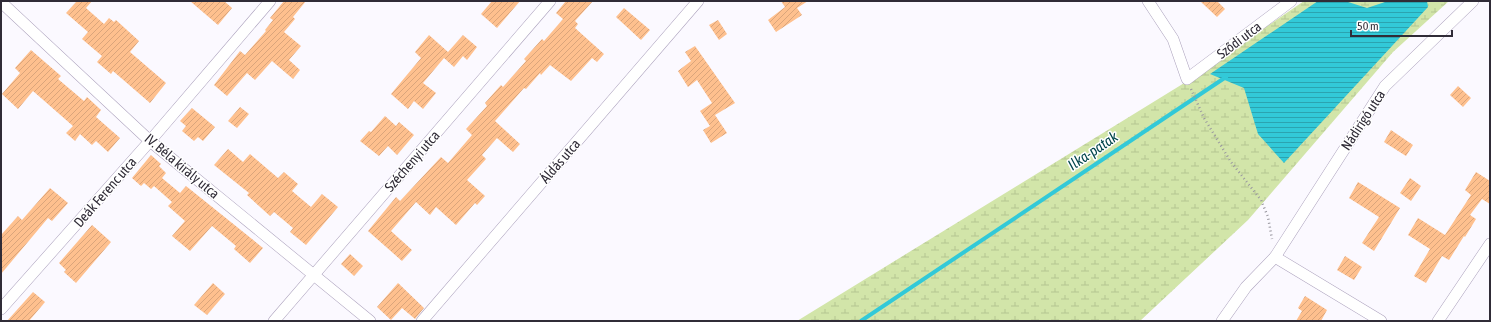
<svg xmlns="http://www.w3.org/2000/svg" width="1491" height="322" font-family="'Asap Condensed',sans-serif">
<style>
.wetland{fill:url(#wetland-marsh)}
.water{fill:url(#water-rules)}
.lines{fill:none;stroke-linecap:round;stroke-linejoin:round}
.stream{stroke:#32c9d8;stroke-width:4}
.building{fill:url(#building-hatch)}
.minor-casing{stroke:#aca2bd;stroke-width:12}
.path{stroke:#99979f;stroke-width:2.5;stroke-dasharray:1 3;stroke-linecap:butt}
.minor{stroke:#fff;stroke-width:11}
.labels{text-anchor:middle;stroke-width:3;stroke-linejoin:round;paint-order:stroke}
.street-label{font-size:14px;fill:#302c37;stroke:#fff}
.water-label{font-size:15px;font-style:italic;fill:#02464c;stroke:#fff}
</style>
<defs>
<pattern id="wetland-marsh" width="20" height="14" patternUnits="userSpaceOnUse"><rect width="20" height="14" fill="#d2e5a9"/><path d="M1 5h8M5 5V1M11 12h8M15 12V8" fill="none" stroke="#b5c592"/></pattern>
<pattern id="water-rules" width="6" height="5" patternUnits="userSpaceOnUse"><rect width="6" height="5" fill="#32c9d8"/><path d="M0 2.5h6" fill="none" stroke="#2ba3b0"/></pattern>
<pattern id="building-hatch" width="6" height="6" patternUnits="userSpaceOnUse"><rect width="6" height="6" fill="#fec08e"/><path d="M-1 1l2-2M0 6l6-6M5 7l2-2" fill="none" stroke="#daa57b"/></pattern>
</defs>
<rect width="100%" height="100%" fill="#fbf9ff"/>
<path class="wetland" d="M1304,1H1449L1393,52L1248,220L1140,321H797L1181,85Z"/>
<path class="water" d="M1318,1H1345L1367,8L1388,1H1427L1428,7L1284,163L1258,134L1244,88L1210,74Z"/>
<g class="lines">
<path class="stream" d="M861,321L1226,77"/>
</g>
<g class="building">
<path d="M77,1H92L86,8L104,24L109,18L114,22L116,20L139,41L130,52L166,83L150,103L113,71L111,74L97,62L102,56L82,39L88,32L66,13Z"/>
<path d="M190,1H224L232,8L218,25Z"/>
<path d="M284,1H306L293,17L295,19L284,32L301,46L289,60L300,70L293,79L272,61L255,80L247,73L227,96L214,85L240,51L245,55L266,31L265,30L273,20L270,18Z"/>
<path d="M492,1H520L497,28L481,14Z"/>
<path d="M566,1H593L575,21L578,24L575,28L604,54L597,62L592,58L571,81L550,65L541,75L540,73L526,89L524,88L495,121L520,144L513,152L497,138L482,155L486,159L467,180L485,196L477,205L475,203L456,225L436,207L430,215L416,202L391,231L412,250L402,261L368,231L396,197L400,201L441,157L448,163L472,135L466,129L487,106L485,103L501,85L503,87L526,61L524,59L542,39L544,41L563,19L556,13Z"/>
<path d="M781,1H808L797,8L802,15L776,32L768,20L785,7Z"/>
<path d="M1200,1H1217L1225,9L1217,17Z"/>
<path d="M624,8L650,30L641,40L616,17Z"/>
<path d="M718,20L727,34L719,40L709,25Z"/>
<path d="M429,35L448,52L463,35L477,47L467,60L463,56L454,67L444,58L423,83L436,93L423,109L414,101L408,109L391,94L421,58L415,52Z"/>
<path d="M695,46L735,103L715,115L727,133L711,143L703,130L710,126L700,111L712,103L697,80L688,87L678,71L691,61L685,52Z"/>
<path d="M31,50L61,76L58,79L84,101L87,97L101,110L96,117L120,138L108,152L96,141L92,145L80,134L75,141L66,133L73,126L33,91L18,109L2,94L20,73L15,68Z"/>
<path d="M1458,86L1471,98L1463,107L1450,95Z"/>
<path d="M240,107L249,114L237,128L228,121Z"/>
<path d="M192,108L215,127L203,141L198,137L194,141L182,131L186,126L180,121Z"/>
<path d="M385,116L396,126L399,122L414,135L397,155L388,146L379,156L360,141L369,131L371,132Z"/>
<path d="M1391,130L1413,145L1406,156L1384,142Z"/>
<path d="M228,149L243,162L250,154L278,178L284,172L298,184L292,191L311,207L322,194L338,207L306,245L290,232L293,228L274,212L270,216L247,195L249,193L214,165Z"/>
<path d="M151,155L161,164L159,166L166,173L162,178L180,193L186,186L263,248L250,263L234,249L236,246L212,226L190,251L172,236L185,221L168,206L172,202L154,186L151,189L144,183L141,186L132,178Z"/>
<path d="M1476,172L1490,181V204L1482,199L1470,215L1476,219L1465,237L1464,236L1449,260L1442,256L1426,283L1414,276L1430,249L1408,235L1418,218L1445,235L1471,195L1465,190Z"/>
<path d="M1410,178L1421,186L1411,201L1400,193Z"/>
<path d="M1358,182L1400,208L1374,251L1362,243L1379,217L1349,198Z"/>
<path d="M50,188L68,203L52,221L48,218L1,274V235L18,216L22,220Z"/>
<path d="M92,225L111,242L76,283L64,272L66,270L59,263Z"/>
<path d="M350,254L363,266L354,276L341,264Z"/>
<path d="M1345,256L1362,267L1354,280L1337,270Z"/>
<path d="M213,283L225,294L207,315L194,305Z"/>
<path d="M398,283L424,308L415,319L402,308L391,320L377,307Z"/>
<path d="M33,292L45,302L29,321H7Z"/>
<path d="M1305,296L1327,310L1321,321H1296L1302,311L1298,308Z"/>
</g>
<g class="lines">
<g class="minor-casing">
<g id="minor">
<path d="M1148,1L1173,39L1187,79L1291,1"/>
<path d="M1,2L150,141L370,321"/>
<path d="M1275,257L1381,321"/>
<path d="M1,309L150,141L270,1"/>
<path d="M274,321L550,1"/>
<path d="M422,321L698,1"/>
<path d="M1222,321L1246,287L1275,257L1385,86L1473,1"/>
<path d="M1438,321L1490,244"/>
</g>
</g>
<path class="path" d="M1191,89L1204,118L1231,162L1261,200L1268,217L1272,239"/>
<use href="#minor" class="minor"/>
</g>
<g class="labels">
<g class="street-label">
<text transform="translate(1239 40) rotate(-37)" y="5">Sződi utca</text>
<text transform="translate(1363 120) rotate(-57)" y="5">Nádirigó utca</text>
<text transform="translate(412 161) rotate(-49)" y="5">Széchenyi utca</text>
<text transform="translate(560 161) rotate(-49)" y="5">Áldás utca</text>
<text transform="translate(182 166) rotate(40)" y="5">IV. Béla király utca</text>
<text transform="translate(105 192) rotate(-49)" y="5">Deák Ferenc utca</text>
</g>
<g class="water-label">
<text transform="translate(1093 151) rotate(-34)" y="5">Ilka-patak</text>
</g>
</g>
<rect width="1491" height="322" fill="none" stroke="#302c37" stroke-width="4"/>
<path d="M1351 30v6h101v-6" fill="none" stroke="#302c37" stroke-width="2"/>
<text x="1357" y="30" font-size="12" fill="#302c37" stroke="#ffffff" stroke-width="3" paint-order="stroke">50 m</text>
</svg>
